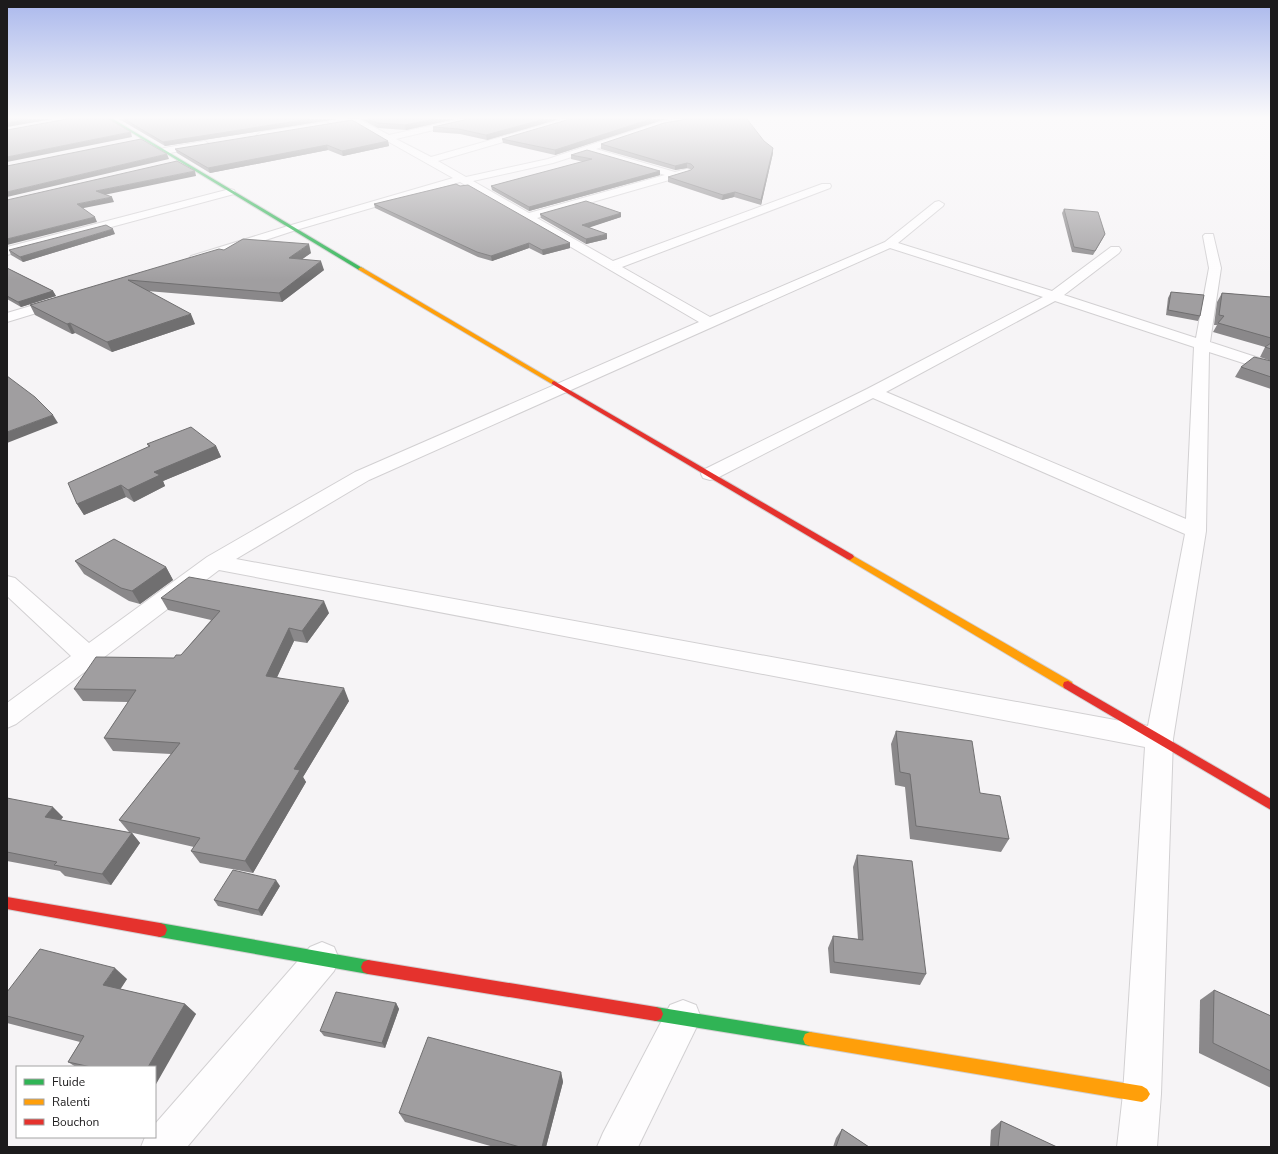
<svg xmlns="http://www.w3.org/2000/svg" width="1278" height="1154" font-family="'Nunito Sans',sans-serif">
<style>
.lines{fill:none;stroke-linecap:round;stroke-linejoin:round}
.street-casing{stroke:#d2d0d2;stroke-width:2}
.fast-casing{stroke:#d2d0d2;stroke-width:2}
.slow-casing{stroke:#d2d0d2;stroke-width:2}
.jam-casing{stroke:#d2d0d2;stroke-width:2}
.street{fill:#fefdfe;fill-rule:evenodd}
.fast{fill:#30b455;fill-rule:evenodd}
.slow{fill:#ff9f0a;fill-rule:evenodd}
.jam{fill:#e5322d;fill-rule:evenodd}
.wall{fill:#8a888a}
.shaded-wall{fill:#706f70}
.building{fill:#a09ea0;stroke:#706f70}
</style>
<rect width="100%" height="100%" fill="#f6f4f6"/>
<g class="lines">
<g class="street-casing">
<g id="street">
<path d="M348,119H358L389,135L461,119H472L471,121L396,139L431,157L564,119H576L575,121L438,161L466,177L548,159L659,122L677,119H694L690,121L664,126L596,149L675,172L687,169L690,170L692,172L690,174L537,218L613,261L822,184H830L831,186L830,188L622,267L710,317L885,242L935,202L939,201L944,204L943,206L898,243L1052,291L1111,247H1119L1121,250L1119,253L1064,295L1196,338L1209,268L1203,236L1205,234H1213L1221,268L1210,342L1271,362V372L1209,352L1206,531L1173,739L1161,1094L1157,1147H1117L1123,1094L1145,747L219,570L16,724L7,728V703L71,656L7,596V576L15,578L89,643L207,557L355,472L699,322L460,182L296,230L199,262H191L189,259L191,256L288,226L453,178ZM587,152L665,175L529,213L473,181L553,163ZM890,248L1043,297L867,389L703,470L701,474L703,478L710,480L717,478L873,398L1185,534L1148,726L236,559L369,480ZM1055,301L1194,347L1186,519L886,392Z"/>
<path d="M326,122L330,124L329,126L261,138L257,135L261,132Z"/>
<path d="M205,141L209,144L208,146L164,154L160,151L164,148Z"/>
<path d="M230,189L234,190L235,192L234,194L7,255V247Z"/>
<path d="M61,297L66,298L68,301L66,304L7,322V313Z"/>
<path d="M322,942L334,947L339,959L334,971L187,1147H141L145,1137H155V1124L310,947Z"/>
<path d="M683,1000L696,1005L701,1018L638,1147H597L603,1133L670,1005Z"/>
</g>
</g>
<g class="fast-casing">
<g id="fast">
<path d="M109,119H113L364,269L359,270Z"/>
<path d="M160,923L368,960L373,962L375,967L373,972L368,974L160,937L155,935L153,930L155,925Z"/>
<path d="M656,1007L810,1032L815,1034L817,1039L815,1044L810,1046L656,1021L651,1019L649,1014L651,1009Z"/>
</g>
</g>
<g class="slow-casing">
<g id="slow">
<path d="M361,267L556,382L557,383L552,384L359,270L358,269Z"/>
<path d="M850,554L1072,682L1073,685L1072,688L1068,689L1064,688L847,559L846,557Z"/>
<path d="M810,1032L1142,1086L1147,1089L1150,1094L1147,1099L1142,1102L810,1046L805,1044L803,1039L805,1034Z"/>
</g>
</g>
<g class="jam-casing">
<g id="jam">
<path d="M554,381L853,555L854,557L850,560L847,559L552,384V382Z"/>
<path d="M1068,681L1271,799V810L1064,688L1063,685L1064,682Z"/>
<path d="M7,897L160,923L165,925L167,930L165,935L160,937L7,909Z"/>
<path d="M368,960L656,1007L661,1009L663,1014L661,1019L656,1021L368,974L363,972L361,967L363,962Z"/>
</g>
</g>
<use href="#street" class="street"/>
<use href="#fast" class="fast"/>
<use href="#slow" class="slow"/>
<use href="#jam" class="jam"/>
</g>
<g class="wall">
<path d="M119,119H337L165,146Z"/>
<path d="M361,119H455L406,130L378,128Z"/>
<path d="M559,119L487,140L460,134L433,132V127Z"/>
<path d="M659,121L555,155L503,143L502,139Z"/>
<path d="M388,141L389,146L343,156L328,150L210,173L177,153L175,149Z"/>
<path d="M601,144L773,153L761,205L734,197L722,200L668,182V177L692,170L690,169L687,168L675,170L601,149Z"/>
<path d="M571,155L660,171V175L529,211L492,190L491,186L584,162L571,159Z"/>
<path d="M460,186L570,248L543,255L529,248L492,261L478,257L375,208L374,204Z"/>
<path d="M1064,209L1105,234L1103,238L1093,255L1072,252L1062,213Z"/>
<path d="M540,214L621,217L589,227L607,239L586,244L541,218Z"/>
<path d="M115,234L23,262L11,255L9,250Z"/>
<path d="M224,250L311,253L302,259L324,270L282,302L147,291L195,324L112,352L75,333L72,334L35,315L30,305Z"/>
<path d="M7,268L53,291L56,296L21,307L7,299Z"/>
<path d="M1171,292L1200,316L1198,321L1166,315L1168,298Z"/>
<path d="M1222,293L1271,297V361L1260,357L1265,347L1213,332L1217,325H1214L1217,302Z"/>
<path d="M1271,361V389L1235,377L1241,367Z"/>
<path d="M147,444L216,446L221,457L163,481L165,486L134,502L126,497L84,515L77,504L149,447Z"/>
<path d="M75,561L166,567L173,580L140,604L129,601L84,574Z"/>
<path d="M161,598L329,613L307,643L294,641L277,677L349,701L303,777L306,782L253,873L200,863L191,851L194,847L129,832L119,820L171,754L113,751L104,738L128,702L83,701L74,689L174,658L181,655L211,620L168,610Z"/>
<path d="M896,731L980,793L1009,839L1001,852L910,839L905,787L895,785L891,744Z"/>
<path d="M7,798L63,817L61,820L132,833L140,843L111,885L65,876L60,871L7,861Z"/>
<path d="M857,855L926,974L920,985L830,973L828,948L833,936L858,939L853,867Z"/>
<path d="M280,886L262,916L218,906L214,900Z"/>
<path d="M127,979L120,989L185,1004L196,1014L155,1067H76L68,1062L80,1042L7,1023V992Z"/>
<path d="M1214,990L1271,1016V1088L1199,1053L1200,1000Z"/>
<path d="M396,1003L399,1009L385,1048L324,1036L320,1031Z"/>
<path d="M561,1072L563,1082L546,1147H494L405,1122L399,1113Z"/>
<path d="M1001,1121L1057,1147H990L991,1130Z"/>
<path d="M842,1129L869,1147H833L836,1138Z"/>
</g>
<g class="shaded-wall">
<path d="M28,119H53L7,127V123Z"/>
<path d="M310,119H337L165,146L163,142Z"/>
<path d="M435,119H455L406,130L405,125Z"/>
<path d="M544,119H559L487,140L486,135Z"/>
<path d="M651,119H669L659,121L555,155V150Z"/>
<path d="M131,132L132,137L7,162V157Z"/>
<path d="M388,141L389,146L343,156L342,151Z"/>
<path d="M327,145L328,150L210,173L208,168Z"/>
<path d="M773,148V153L761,205V200Z"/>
<path d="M167,154L169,159L7,197V192Z"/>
<path d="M687,163V168L675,170V166Z"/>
<path d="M195,171L196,176L99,196L96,191Z"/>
<path d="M660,171V175L529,211V207Z"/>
<path d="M735,192L734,197L722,200L723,195Z"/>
<path d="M112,197L114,202L79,209L77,204Z"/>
<path d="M621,213V217L582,230V225Z"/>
<path d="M95,217L97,222L7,245V239Z"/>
<path d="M113,229L115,234L23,262L20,257Z"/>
<path d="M607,234V239L586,244V239Z"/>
<path d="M529,243V248L492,261L491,256Z"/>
<path d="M570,243V248L543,255L542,250Z"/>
<path d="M309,244L311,253L291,267L289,258Z"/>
<path d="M321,261L324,270L282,302L279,293Z"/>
<path d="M53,291L56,296L21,307L18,302Z"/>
<path d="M191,314L195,324L112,352L107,342Z"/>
<path d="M70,323L75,333L72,334L67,324Z"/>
<path d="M53,415L58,423L7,443V432Z"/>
<path d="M216,446L221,457L163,481L165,486L134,502L128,490L154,472Z"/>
<path d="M121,485L126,497L84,515L77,504Z"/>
<path d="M166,567L173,580L140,604L132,591Z"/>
<path d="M324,601L329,613L307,643L302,631Z"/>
<path d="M289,628L294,641L272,688L266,676Z"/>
<path d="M344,688L349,701L303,777L306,782L253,873L245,861L294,769Z"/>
<path d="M53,807L63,817L54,828L45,817Z"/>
<path d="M132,833L140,843L111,885L102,874Z"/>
<path d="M276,880L280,886L262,916L258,910Z"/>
<path d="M115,968L127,979L116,996L103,985Z"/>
<path d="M396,1003L399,1009L385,1048L382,1043Z"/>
<path d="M185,1004L196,1014L155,1086V1067H148Z"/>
<path d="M561,1072L563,1082L546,1147H542Z"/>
</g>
<g class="building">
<path d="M7,119H28L7,123Z"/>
<path d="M67,119H109L131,132L7,157V130Z"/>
<path d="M124,119H310L163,142Z"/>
<path d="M368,119H435L405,125L377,123Z"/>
<path d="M468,119H544L486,135L459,129L433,127Z"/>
<path d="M570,119H651L555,150L502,139Z"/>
<path d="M687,119H747L764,141L773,148L761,200L735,192L723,195L668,177L691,170L694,167L691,164L687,163L675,166L601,144L664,123Z"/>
<path d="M352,120L388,141L342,151L327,145L208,168L175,149Z"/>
<path d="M141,139L167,154L7,192V166Z"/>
<path d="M587,150L660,171L529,207L491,186L592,159L571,155Z"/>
<path d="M177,161L195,171L96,191L112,197L77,204L95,217L7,239V200Z"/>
<path d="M456,184L460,186L468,185L570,243L542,250L529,243L491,256L477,252L374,204Z"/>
<path d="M586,201L621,213L582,225L607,234L586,239L540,214Z"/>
<path d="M1064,209L1098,212L1105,234L1095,251L1074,247Z"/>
<path d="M106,225L113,229L20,257L9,250Z"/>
<path d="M243,239L309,244L289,258L321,261L279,293L128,280L191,314L107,342L70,323L67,324L30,305L219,249L224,250Z"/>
<path d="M7,268L53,291L18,302L7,296Z"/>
<path d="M1171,292L1204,295L1200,316L1168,310Z"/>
<path d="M1222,293L1271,297V338L1218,323L1224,316L1219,315Z"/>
<path d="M1271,343V349L1265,347Z"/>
<path d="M1254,357L1271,361V377L1241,367Z"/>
<path d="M7,376L35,397L53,415L7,432Z"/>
<path d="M191,427L216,446L154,472L160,475L128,490L121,485L77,504L68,483L150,446L147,444Z"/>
<path d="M114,539L166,567L132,591L121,588L75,561Z"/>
<path d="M189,577L324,601L302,631L289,628L266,676L344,688L294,769L300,770L245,861L191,851L200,838L119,820L180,743L104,738L136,690L74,689L96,657L174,658L176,655H181L220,611L161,598Z"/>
<path d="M896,731L972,741L980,793L1000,796L1009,839L916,826L910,774L900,772Z"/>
<path d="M7,798L53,807L45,817L132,833L102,874L54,865L57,862L7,852Z"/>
<path d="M857,855L912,861L926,974L834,962L833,936L863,940Z"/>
<path d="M233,870L276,880L258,910L214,900Z"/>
<path d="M40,949L115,968L103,985L185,1004L148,1067H91L68,1062L84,1036L7,1016V992Z"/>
<path d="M1214,990L1271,1016V1071L1213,1043Z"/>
<path d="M336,992L396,1003L382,1043L320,1031Z"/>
<path d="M428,1037L561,1072L542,1147H520L399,1113Z"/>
<path d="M1001,1121L1057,1147H998Z"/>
<path d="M842,1129L869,1147H836Z"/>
</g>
<linearGradient id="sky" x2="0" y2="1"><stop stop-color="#aab8ec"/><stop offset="0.42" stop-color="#fbfafb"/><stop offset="1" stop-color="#fbfafb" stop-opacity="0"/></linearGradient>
<rect width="1278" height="280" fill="url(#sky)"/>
<rect width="1278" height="1154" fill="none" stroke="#1c1b1c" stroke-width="16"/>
<rect x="16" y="1066" width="140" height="72" fill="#ffffff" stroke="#a4a4a4"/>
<rect x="24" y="1079" width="20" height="6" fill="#30b455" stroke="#a4a4a4"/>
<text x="52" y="1086" font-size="12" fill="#1c1b1c">Fluide</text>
<rect x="24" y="1099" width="20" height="6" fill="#ff9f0a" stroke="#a4a4a4"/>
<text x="52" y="1106" font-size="12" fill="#1c1b1c">Ralenti</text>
<rect x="24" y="1119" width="20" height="6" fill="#e5322d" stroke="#a4a4a4"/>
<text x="52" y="1126" font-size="12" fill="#1c1b1c">Bouchon</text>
</svg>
